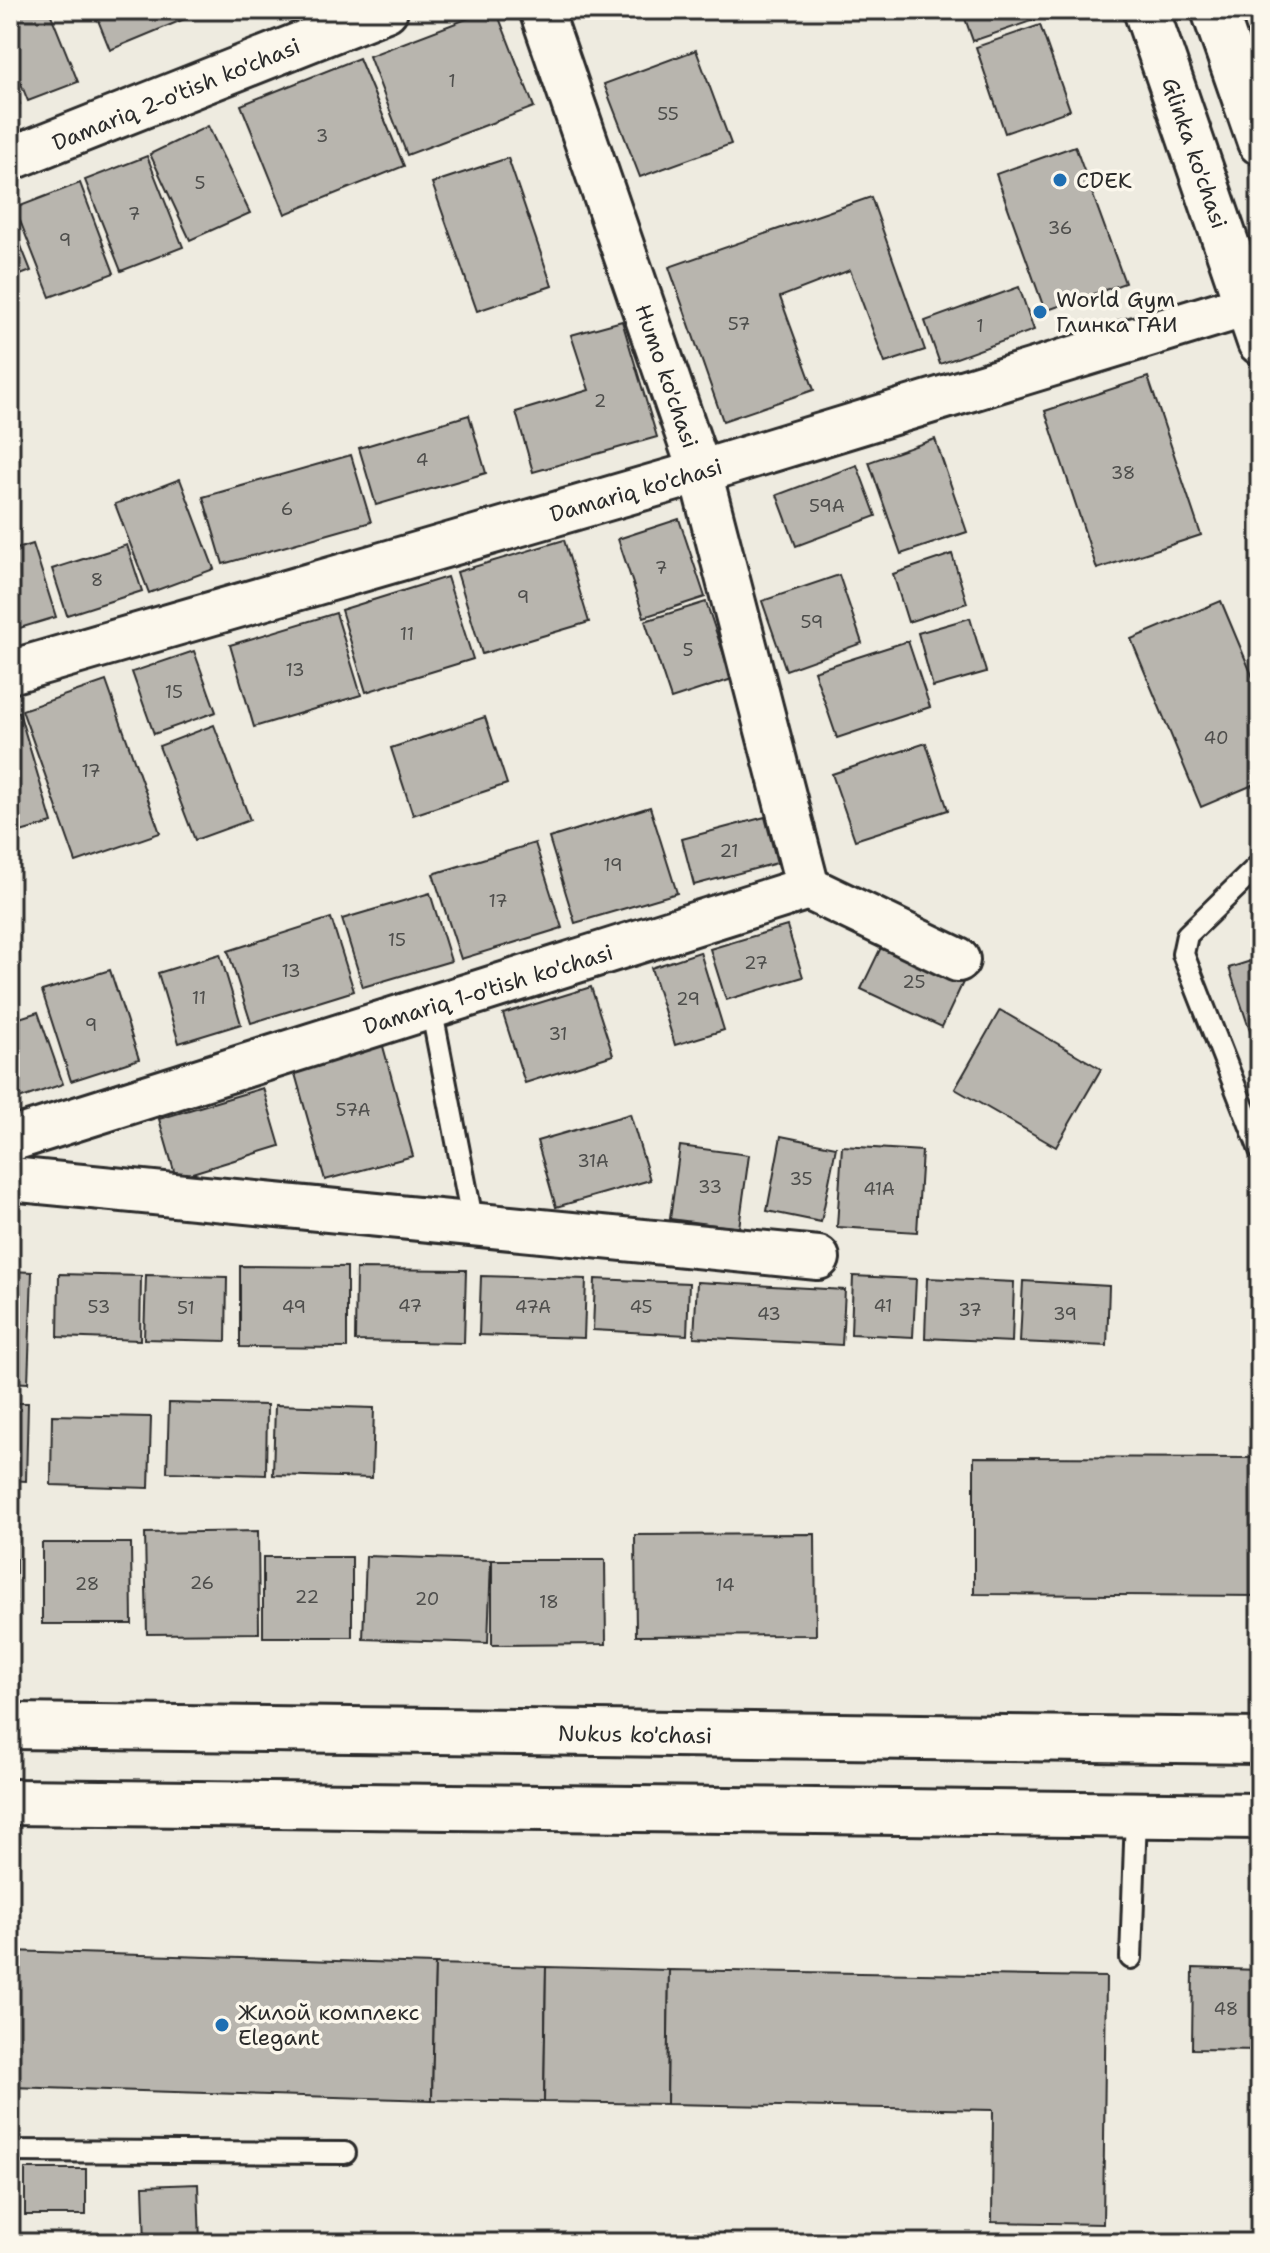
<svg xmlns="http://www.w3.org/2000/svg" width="1270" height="2253" font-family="'Shantell Sans',sans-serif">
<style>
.building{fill:#b8b5ae;stroke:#2b2b2b;stroke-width:2}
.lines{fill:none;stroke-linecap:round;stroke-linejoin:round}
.service-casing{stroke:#2b2b2b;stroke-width:26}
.minor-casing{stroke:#2b2b2b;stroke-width:48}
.secondary-casing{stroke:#2b2b2b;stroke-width:50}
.primary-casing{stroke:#2b2b2b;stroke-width:50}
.service{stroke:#fbf7ec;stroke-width:20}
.minor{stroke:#fbf7ec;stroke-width:42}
.secondary{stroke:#fbf7ec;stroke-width:44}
.primary{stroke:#fbf7ec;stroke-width:44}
.poi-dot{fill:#1f6fb2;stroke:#fbf7ec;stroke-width:3}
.labels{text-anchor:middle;stroke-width:7;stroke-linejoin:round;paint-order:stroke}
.number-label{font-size:18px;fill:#4e4e4c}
.street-label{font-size:22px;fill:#2b2b2b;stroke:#fbf7ec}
.poi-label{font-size:22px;fill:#2b2b2b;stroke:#fbf7ec;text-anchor:start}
</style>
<rect width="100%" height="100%" fill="#eeebe0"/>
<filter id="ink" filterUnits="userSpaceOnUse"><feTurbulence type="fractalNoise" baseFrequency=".0125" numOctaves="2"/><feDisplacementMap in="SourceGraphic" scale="16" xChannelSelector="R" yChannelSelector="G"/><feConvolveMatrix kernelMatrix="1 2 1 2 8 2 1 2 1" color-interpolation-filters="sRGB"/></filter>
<g filter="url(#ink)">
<g class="building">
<path d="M10,10H49L78,82L28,101L10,56Z"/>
<path d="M94,10H206L110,50Z"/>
<path d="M490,10H496L534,107L407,155L369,56Z"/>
<path d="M962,10H1034L1037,19L973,41Z"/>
<path d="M1040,25L1070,110L1005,133L976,47Z"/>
<path d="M696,50L731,144L640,177L604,84Z"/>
<path d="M359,58L404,166L285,214L241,105Z"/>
<path d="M10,78L20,104L10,108Z"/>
<path d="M208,126L250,213L190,240L150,154Z"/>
<path d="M1075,146L1125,283L1045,311L996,174Z"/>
<path d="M147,156L183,247L121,271L85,180Z"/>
<path d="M508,158L552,286L477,311L432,183Z"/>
<path d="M80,183L114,273L50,297L15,208Z"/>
<path d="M871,197L925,350L885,363L850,270L780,297L814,390L723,421L669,267Z"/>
<path d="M10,218L31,271L10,279Z"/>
<path d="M1019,287L1034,330L940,364L925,321Z"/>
<path d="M622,321L657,437L533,472L516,412L589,390L571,335Z"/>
<path d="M1148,377L1201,535L1097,569L1045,411Z"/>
<path d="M469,415L486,473L376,505L359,448Z"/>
<path d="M935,439L967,532L901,554L869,462Z"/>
<path d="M351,455L371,522L223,564L203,497Z"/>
<path d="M857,465L876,516L796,546L777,495Z"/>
<path d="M180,479L214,569L149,593L115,504Z"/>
<path d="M679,519L705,597L644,617L618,539Z"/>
<path d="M564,540L589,622L482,654L457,572Z"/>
<path d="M33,544L56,617L10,631V551Z"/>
<path d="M127,545L142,591L67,615L52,569Z"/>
<path d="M952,554L967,603L908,622L893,574Z"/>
<path d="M839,575L862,643L786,670L762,601Z"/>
<path d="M447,577L473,659L366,692L341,610Z"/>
<path d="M1221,601L1260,694V782L1201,807L1131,639Z"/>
<path d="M706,602L732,679L671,699L645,621Z"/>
<path d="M336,613L361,695L254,727L230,645Z"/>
<path d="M970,618L986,672L933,687L918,633Z"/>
<path d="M908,641L930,707L837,738L814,671Z"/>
<path d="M194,651L216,712L154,734L132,672Z"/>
<path d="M106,681L160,833L76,862L22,710Z"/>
<path d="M19,712L52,823L10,835V714Z"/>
<path d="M485,717L507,784L413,815L391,748Z"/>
<path d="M214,725L250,820L195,840L159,746Z"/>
<path d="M926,743L948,810L855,840L832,774Z"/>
<path d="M650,807L677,893L575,923L549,838Z"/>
<path d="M765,817L777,863L694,885L682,839Z"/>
<path d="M535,843L562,928L461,959L433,874Z"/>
<path d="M430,893L451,961L363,987L342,919Z"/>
<path d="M331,918L354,991L251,1023L228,951Z"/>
<path d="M787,926L803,977L726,1000L710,949Z"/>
<path d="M886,937L966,976L942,1027L861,989Z"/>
<path d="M700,952L724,1030L675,1045L651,968Z"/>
<path d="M220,954L241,1024L179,1043L158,973Z"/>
<path d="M1260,958V1061L1229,968Z"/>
<path d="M110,970L139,1059L71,1081L42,991Z"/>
<path d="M591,987L613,1055L525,1083L503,1014Z"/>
<path d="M1000,1010L1101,1069L1056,1147L955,1089Z"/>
<path d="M38,1012L63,1084L10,1102V1021Z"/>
<path d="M381,1039L413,1156L325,1180L292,1063Z"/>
<path d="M263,1088L280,1146L176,1178L159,1119Z"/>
<path d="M630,1114L650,1180L556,1207L537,1141Z"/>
<path d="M781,1136L836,1147L821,1222L767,1211Z"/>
<path d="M680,1146L749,1155L739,1228L670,1219Z"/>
<path d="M842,1146L922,1151L917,1232L837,1227Z"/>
<path d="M240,1266L347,1267V1348L240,1347Z"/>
<path d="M356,1269L466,1270L464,1343L355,1341Z"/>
<path d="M10,1271L32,1272L28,1383L10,1382Z"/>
<path d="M59,1274L141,1276L140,1340L58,1337Z"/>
<path d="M146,1275L227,1277L226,1341L144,1339Z"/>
<path d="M481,1276L586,1279L584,1338L479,1335Z"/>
<path d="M853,1276L916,1279L913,1337L851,1334Z"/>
<path d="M927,1278L1014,1282L1012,1342L925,1338Z"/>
<path d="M595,1279L689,1283L687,1335L593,1330Z"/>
<path d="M1023,1281L1109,1286L1107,1346L1020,1342Z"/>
<path d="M697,1282L845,1290L842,1345L694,1337Z"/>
<path d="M10,1403H28L26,1481L10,1480Z"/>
<path d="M169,1403L267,1405L266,1475L167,1472Z"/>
<path d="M275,1405L374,1408L372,1478L273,1475Z"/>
<path d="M52,1415L151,1417L149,1488L51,1485Z"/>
<path d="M974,1457L1260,1458V1596L974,1594Z"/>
<rect x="10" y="1519" width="6" height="113"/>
<path d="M258,1531L259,1633L147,1634L145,1533Z"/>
<path d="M815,1534L816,1635L636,1636L635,1535Z"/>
<path d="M42,1543H131L132,1624H42Z"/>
<path d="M366,1556L491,1560L488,1643L363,1639Z"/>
<rect x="263" y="1557" width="89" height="80"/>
<path d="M492,1560H605L606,1644L492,1645Z"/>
<path d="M10,1951L435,1964L432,2100L10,2087Z"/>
<path d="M435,1964L546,1967L544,2102L432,2100Z"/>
<path d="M546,1967L669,1970L667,2104L544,2102Z"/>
<path d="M1193,1968L1260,1970V2050L1192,2049Z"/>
<path d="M669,1970L1106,1977L1103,2224L992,2222L993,2110L667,2104Z"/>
<rect x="25" y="2169" width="61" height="46"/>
<path d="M198,2184L200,2243H145L143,2186Z"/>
<path d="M1260,2230V2243H1250V2231Z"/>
</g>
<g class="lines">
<g class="service-casing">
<g id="service">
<path d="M1260,864L1187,935L1183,954L1260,1150"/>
<path d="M431,1007L473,1224"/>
<path d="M1131,1958L1136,1815"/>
<path d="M10,2151L345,2153"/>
</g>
</g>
<g class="minor-casing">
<g id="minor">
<path d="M541,10L700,472L808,888"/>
<path d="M10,159L386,10"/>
<path d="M10,672L700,472L1260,301"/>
<path d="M10,1140L808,888L958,960"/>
<path d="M10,1179L818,1258"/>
</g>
</g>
<g class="secondary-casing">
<g id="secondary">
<path d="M1146,10L1260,342"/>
<path d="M1214,10L1260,142"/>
</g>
</g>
<g class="primary-casing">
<g id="primary">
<path d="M10,1726L1260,1741"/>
<path d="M10,1802L1260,1816"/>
</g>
</g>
<use href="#service" class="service"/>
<use href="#minor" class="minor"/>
<use href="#secondary" class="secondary"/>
<use href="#primary" class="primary"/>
</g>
</g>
<g class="poi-dot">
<circle cx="1060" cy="180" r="8"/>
<circle cx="1040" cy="312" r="8"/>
<circle cx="222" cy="2025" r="8"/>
</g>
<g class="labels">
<g class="number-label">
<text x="452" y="87">1</text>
<text x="668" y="120">55</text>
<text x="322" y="142">3</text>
<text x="200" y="189">5</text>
<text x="134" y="220">7</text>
<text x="1060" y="234">36</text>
<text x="65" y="246">9</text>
<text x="739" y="330">57</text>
<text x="980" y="332">1</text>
<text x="600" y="407">2</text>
<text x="422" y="466">4</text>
<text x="1123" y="479">38</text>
<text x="827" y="512">59A</text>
<text x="287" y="515">6</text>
<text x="661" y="574">7</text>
<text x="97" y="586">8</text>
<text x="523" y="603">9</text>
<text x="812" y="628">59</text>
<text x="407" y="640">11</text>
<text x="688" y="656">5</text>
<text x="295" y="676">13</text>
<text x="174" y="698">15</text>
<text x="1216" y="744">40</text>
<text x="91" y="777">17</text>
<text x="729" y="857">21</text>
<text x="613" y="871">19</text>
<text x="498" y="907">17</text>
<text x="397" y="946">15</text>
<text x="756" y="969">27</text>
<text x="291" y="977">13</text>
<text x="914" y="988">25</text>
<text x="199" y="1004">11</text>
<text x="688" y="1005">29</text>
<text x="91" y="1031">9</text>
<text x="558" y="1040">31</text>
<text x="353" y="1116">57A</text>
<text x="593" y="1167">31A</text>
<text x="801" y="1185">35</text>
<text x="710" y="1193">33</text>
<text x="879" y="1195">41A</text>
<text x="410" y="1312">47</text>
<text x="883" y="1312">41</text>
<text x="99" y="1313">53</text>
<text x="294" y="1313">49</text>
<text x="533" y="1313">47A</text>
<text x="641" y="1313">45</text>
<text x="186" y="1314">51</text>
<text x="970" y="1316">37</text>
<text x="769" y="1320">43</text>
<text x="1065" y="1320">39</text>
<text x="202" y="1589">26</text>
<text x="87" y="1590">28</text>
<text x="725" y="1591">14</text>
<text x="307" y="1603">22</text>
<text x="427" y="1605">20</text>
<text x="549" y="1608">18</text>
<text x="1226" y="2015">48</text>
</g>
<g class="street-label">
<text transform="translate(176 94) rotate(-22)" y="8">Damariq 2-o'tish ko'chasi</text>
<text transform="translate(1195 153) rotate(71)" y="8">Glinka ko'chasi</text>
<text transform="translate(667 376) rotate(71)" y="8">Humo ko'chasi</text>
<text transform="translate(636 490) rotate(-16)" y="8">Damariq ko'chasi</text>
<text transform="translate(488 989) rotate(-17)" y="8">Damariq 1-o'tish ko'chasi</text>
<text transform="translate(635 1734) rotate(1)" y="8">Nukus ko'chasi</text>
</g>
<g class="poi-label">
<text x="1076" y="188">CDEK</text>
<text x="1056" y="307">World Gym<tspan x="1056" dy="25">Глинка ГАИ</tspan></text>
<text x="238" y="2020">Жилой комплекс<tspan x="238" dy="25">Elegant</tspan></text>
</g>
</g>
<rect width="1270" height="2253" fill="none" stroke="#fbf7ec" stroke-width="40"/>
<rect x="20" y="20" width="1230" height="2213" fill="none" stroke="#2b2b2b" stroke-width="3" filter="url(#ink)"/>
</svg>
